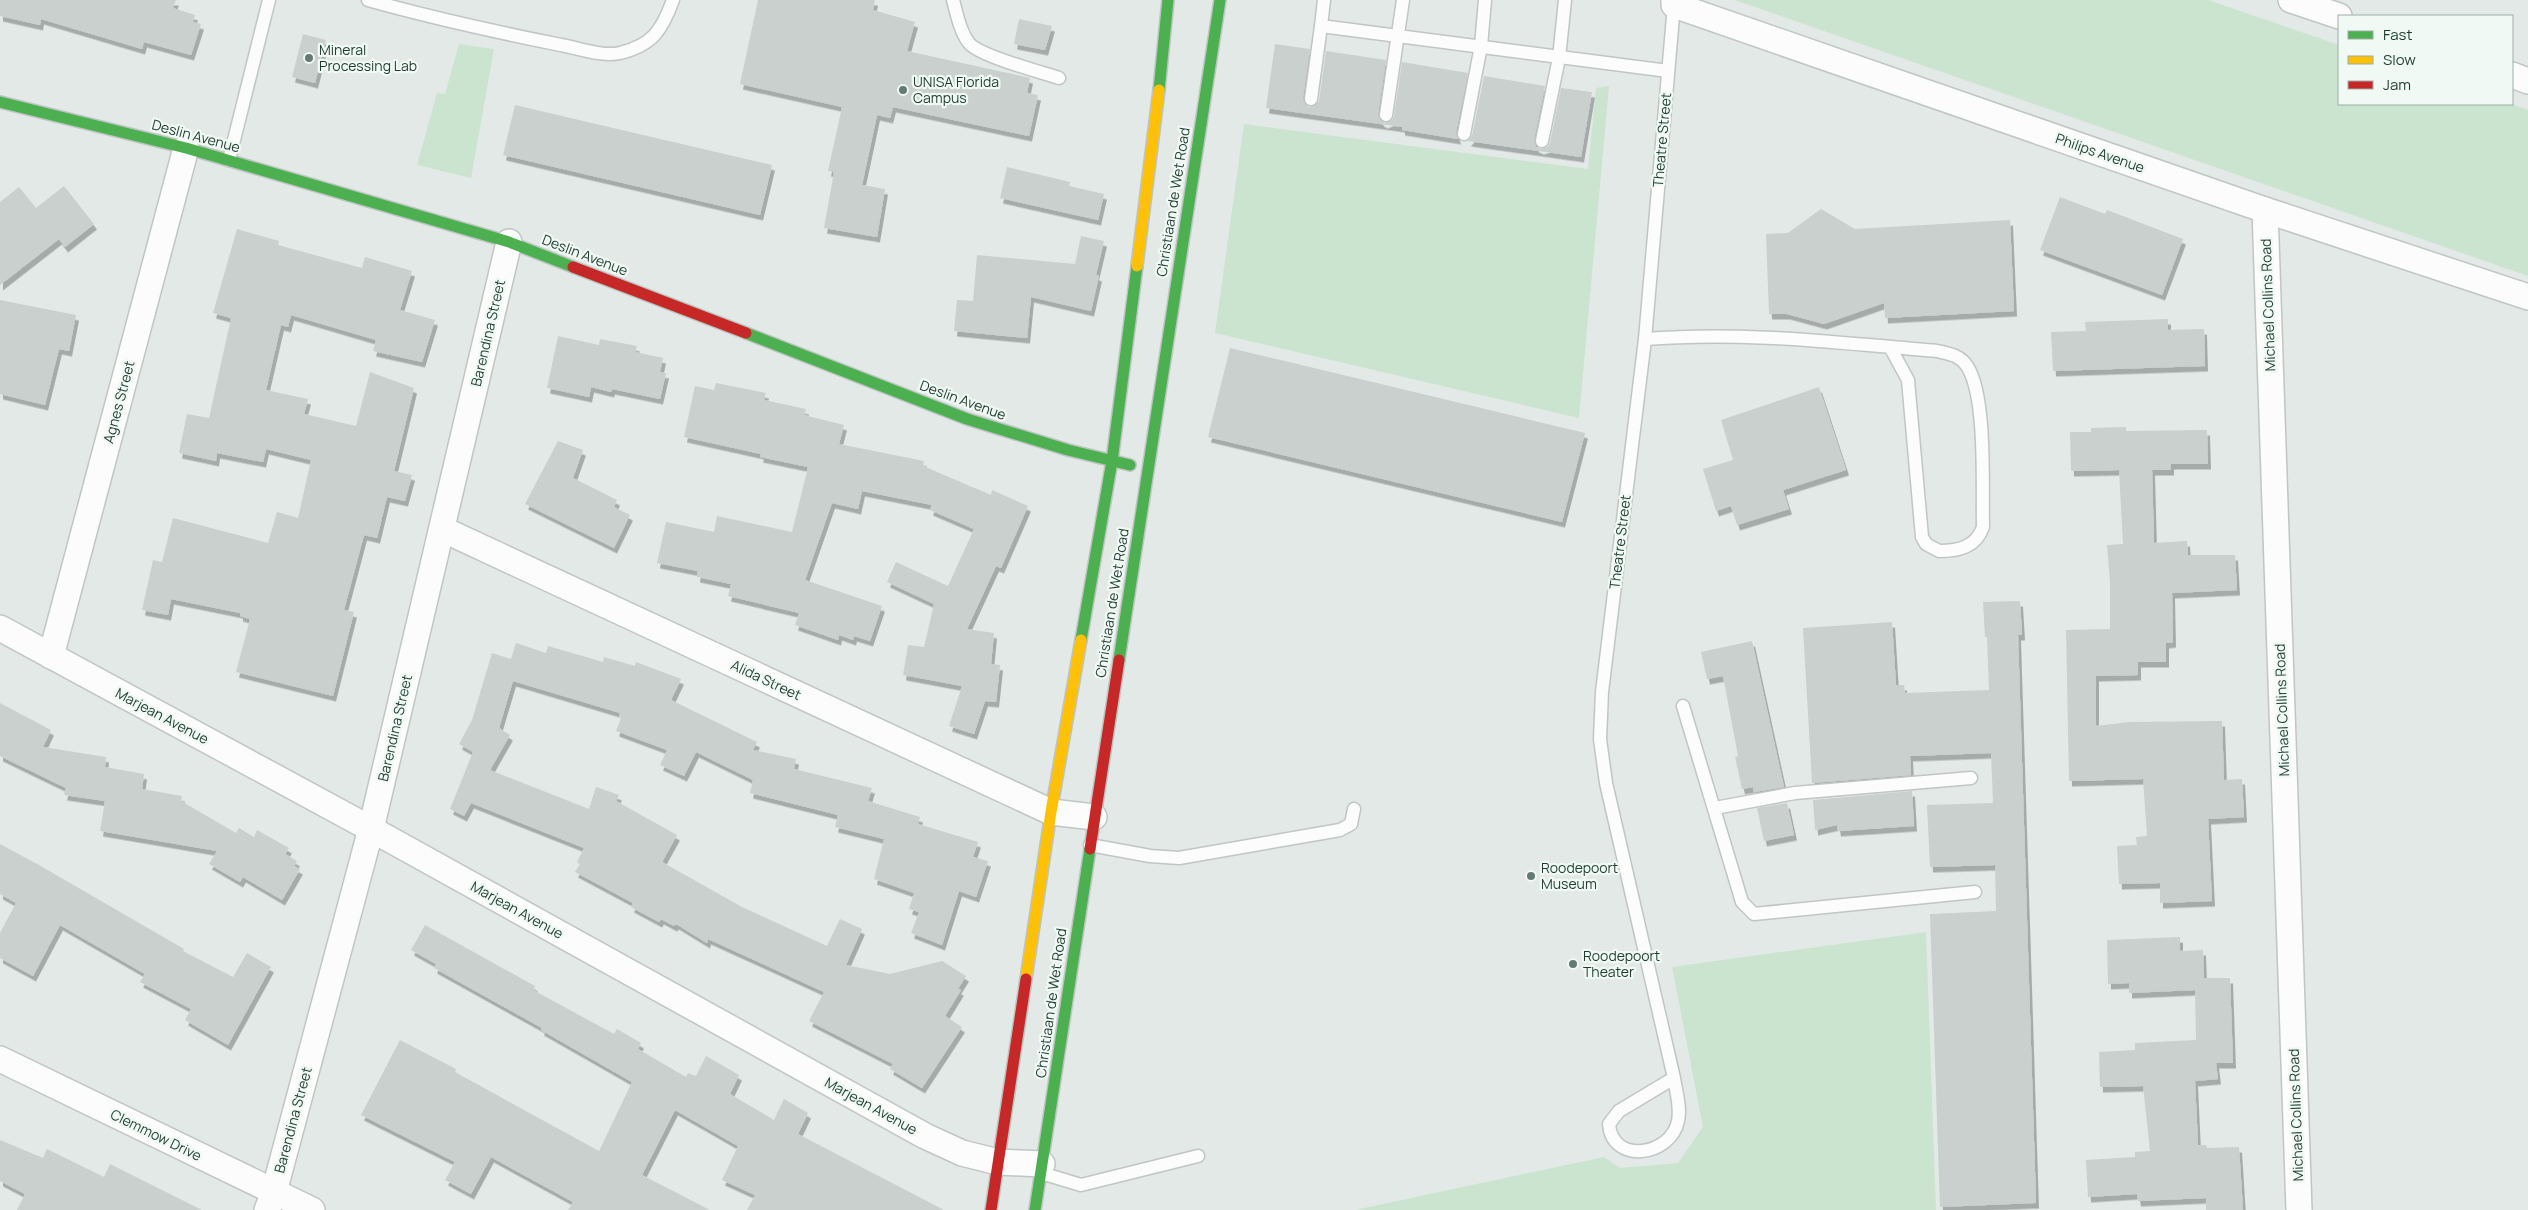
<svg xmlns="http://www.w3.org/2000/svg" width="2528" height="1210" font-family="Manrope,sans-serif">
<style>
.green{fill:#cae4cf}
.building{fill:#cad0cd;filter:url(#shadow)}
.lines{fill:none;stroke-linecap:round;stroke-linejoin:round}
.lane-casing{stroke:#c0c6c3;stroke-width:15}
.street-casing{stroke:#c0c6c3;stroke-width:28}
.fast-casing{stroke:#bcc5c1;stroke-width:14}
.slow-casing{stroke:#bcc5c1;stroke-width:14}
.jam-casing{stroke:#bcc5c1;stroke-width:14}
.lane{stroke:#fbfcfb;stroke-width:12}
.street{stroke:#fbfcfb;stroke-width:25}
.fast{stroke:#4caf50;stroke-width:11}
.slow{stroke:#ffc107;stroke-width:11}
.jam{stroke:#c62828;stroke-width:11}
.poi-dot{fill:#647a72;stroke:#f1f9f4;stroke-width:2}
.labels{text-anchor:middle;stroke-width:4.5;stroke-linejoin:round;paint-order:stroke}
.poi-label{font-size:14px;fill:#1f3e33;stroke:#f1f9f4;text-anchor:start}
.street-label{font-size:14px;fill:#1f3e33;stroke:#f1f9f4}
</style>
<defs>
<filter id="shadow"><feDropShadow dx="3" dy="5.5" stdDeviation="0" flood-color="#0004"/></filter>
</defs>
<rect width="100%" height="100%" fill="#e3e9e6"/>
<g class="green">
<path d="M1735,0H2208L2339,45V104H2511L2528,110V276Z"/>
<path d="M459,44L494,49L471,178L417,165L437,93L445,94Z"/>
<path d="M1609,86L1579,418L1215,333L1244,124L1588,169L1596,88Z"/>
<path d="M1926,932L1936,1210H1355L1604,1157L1620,1168L1678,1163L1703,1127L1672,967Z"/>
</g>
<g class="building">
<path d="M0,0H176L173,8L195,15L193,22L201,24L191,55L144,42L142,49L41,19L40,25L0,16Z"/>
<path d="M758,0H875L873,10L915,22L907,51L1030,78L1027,93L1038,95L1029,136L893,107L890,118L877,115L862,185L885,189L877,237L824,228L834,172L828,171L842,107L740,84Z"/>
<path d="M1019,19L1052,26L1045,50L1014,44Z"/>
<path d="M303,34L326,40L315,83L292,77Z"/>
<path d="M1275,44L1310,49L1303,98L1304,102L1309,107L1314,106L1319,101L1326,51L1386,60L1378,114L1381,121L1385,123L1392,120L1394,116L1402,62L1468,73L1456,132L1458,139L1402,130V127L1266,108Z"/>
<path d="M1484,76L1545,86L1534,140L1536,147L1541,149L1548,147L1550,143L1561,88L1592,92L1581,157L1468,141L1472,136Z"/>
<path d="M515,105L772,165L760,215L503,155Z"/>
<path d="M1007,167L1070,182L1069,186L1104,194L1098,220L1000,198Z"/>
<path d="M64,186L94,224L65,247L59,239L0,285V202L19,187L36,208Z"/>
<path d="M2060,197L2105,214L2107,210L2183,239L2162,295L2040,250Z"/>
<path d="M1821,209L1855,229L2010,220L2014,311L1885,318L1884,303L1824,324L1787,314H1769L1766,234L1788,233Z"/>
<path d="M237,229L279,241L278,245L362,268L365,257L412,271L400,310L435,320L422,362L373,351L376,340L291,315L288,327L281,325L266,390L308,399L304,414L356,426L370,372L414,388L394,471L412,475L405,501L387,497L377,538L364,535L344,610L354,612L333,696L236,672L250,619L240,616V613L171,599L168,615L142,610L153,560L162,562L173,518L268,543L277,512L298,518L311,460L266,449L263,462L217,453L216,461L179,453L187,414L209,418L231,318L213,313Z"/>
<path d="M1081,236L1104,241L1096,275L1099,276L1091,311L1031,297L1027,338L954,331L957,300L973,301L977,255L1075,264Z"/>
<path d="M0,300L76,315L69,351L59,349L45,405L0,394Z"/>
<path d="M2168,319V330L2204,329L2205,366L2053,371L2051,332L2086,331L2085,322Z"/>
<path d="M558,336L599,345L600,339L637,346L635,352L663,358L660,372L666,373L660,399L612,389L611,392L591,387L589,397L547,388Z"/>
<path d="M1230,348L1585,433L1562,522L1208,437Z"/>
<path d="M716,383L766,393L764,400L806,409L804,415L844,425L839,444L924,461L923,466L991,495L992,490L1028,506L1001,568L996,566L967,629L994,633L991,664L1000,665L996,702L985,701L974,734L949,726L962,686L903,675L908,645L924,647L934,604L887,582L896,562L948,586L974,529L930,510L932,505L862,491L858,509L832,503L805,580L882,606L870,641L854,636L853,640L839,635L838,640L795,625L799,613L728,596L731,584L697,577L698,571L657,563L666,522L714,532L717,516L792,532L808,467L760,457L761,454L684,437L695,386L714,390Z"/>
<path d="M1819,387L1846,470L1783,490L1789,509L1737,525L1731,506L1716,511L1703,469L1733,460L1721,420Z"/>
<path d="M2126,427V431L2207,430L2208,464H2171V470H2152L2154,543L2187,541L2188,555H2235L2237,590L2172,593L2173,642L2166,643V662H2138V675L2096,676V726L2129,722L2222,721L2224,780L2242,779L2244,817L2208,819L2212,901L2160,903V883L2119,884L2117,846L2137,845L2136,837L2147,836L2143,779L2069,781L2066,630L2110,629V582L2107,545L2123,544L2119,470L2071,471L2070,432H2091V428Z"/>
<path d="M558,441L583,450L573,478L617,500L614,507L630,515L614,548L525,504Z"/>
<path d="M2020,601L2022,635H2018L2036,1203L1940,1207L1930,914L1996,911L1995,865L1930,867L1927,805L1993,803L1991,753L1910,756L1911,775L1812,783L1803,628L1892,622L1896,685H1904L1905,693L1989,690L1987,637H1985L1983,602Z"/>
<path d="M1752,641L1784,787L1754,792L1753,787L1742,789L1735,757L1738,756L1723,676L1707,679L1701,652Z"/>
<path d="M516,643L546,653L548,646L603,662L604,657L635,666L636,662L681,679L671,700L757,742L753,750L796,759L794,769L872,788L868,801L920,817L918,824L978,842L973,857L988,861L976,897L959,891L942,945L911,933L919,912L909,909L914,893L874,879L884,839L835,827L838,815L750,793L753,780L696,752L684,776L660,765L667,750L616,731L621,718H619L620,713L513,681L499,728L510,735L490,770L589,809L596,787L619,795L616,801L677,835L662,862L742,907L827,946L840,919L862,929L846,965L890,974L942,961L966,976L958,989L961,990L945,1016L962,1027L922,1088L890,1069L893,1064L809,1021L824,992L708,939L707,943L676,924L674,926L661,919L659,922L631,907L633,903L575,872L580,864L577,862L584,848L471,803L464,816L450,809L473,752L459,744L472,720L492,653L511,659Z"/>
<path d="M0,703L51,730L43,747L106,757L105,767L144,774L142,789L182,796L181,801L236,833L239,828L254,837L257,830L289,848L285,854L297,861L294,866L300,869L282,900L243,877L240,882L209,864L217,851L100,831L105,801L64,795L66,788L0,756Z"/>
<path d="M1912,791L1914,826L1838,831L1837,825L1815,830L1813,800Z"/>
<path d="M1787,803L1794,835L1764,841L1757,808Z"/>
<path d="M0,844L39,865L184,949L183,951L233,977L247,953L271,967L228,1045L185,1020L191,1009L140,982L145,974L60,925L33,976L0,958V933L16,903L0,894Z"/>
<path d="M425,925L535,986L533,990L614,1034L617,1029L641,1043L638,1049L686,1077L688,1073L696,1076L706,1056L739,1075L730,1094L774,1120L784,1099L808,1113L798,1134L944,1210H747L755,1195L722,1180L738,1146L675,1110L642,1175L710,1210H568L573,1202L491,1157L471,1194L445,1180L455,1162L361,1115L400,1040L456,1069L455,1072L599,1151L632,1082L541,1030L542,1028L434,968L436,964L411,950Z"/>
<path d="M2180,937V951L2203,950L2204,978H2230L2233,1063H2216L2218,1079L2195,1081L2198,1145H2206L2207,1148L2239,1147L2243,1210H2206V1198L2138,1201L2137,1194L2088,1197L2086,1160L2135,1157V1152L2150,1151L2143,1086L2100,1087L2099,1052L2135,1050V1043L2196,1040L2195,990L2129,993V983L2108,984L2107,940Z"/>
<path d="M0,1140L43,1158L47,1149L104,1177L110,1164L202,1210H17L25,1194L0,1181Z"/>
</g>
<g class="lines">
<g class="lane-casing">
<g id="lane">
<path d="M368,0C432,18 496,32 561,45C578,48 603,57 620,53C653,45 662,30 673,0"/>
<path d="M953,0C957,15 960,31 969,43C979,56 1041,72 1059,78"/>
<path d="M1324,0L1321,26L1668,71"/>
<path d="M1674,5L1645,339L1602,692L1600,739L1606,783L1674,1078C1676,1092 1681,1107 1678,1121C1671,1156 1612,1165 1609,1124L1619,1111L1674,1078"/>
<path d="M1311,99L1321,26"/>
<path d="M1386,115L1403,0"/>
<path d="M1464,134L1481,46L1485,0"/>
<path d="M1542,141L1559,58L1565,0"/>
<path d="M229,160L269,0"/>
<path d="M1645,339C1743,331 1840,343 1937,351C1949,354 1960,355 1967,366C1987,396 1982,489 1983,527C1976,547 1959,551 1939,551L1926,544L1922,537L1908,380L1890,347"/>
<path d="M1683,706L1742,902L1754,914L1975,892"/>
<path d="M1715,808L1795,793L1971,778"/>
<path d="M1090,845L1150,856L1179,858L1340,830L1351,824L1354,809"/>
<path d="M1041,1173L1081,1185L1198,1156"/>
</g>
</g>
<g class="street-casing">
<g id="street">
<path d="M1674,0V5L2265,210L2528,297"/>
<path d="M2291,0L2339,16"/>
<path d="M2512,75L2528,81"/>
<path d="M2265,210L2299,1210"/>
<path d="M442,529L1051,812L1094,817"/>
<path d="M0,628L371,829L925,1136L962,1153L998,1162L1042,1164"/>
<path d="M51,656L186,148"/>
<path d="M0,1059L312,1210"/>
<path d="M267,1210L274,1192L371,829L509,242"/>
</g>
</g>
<g class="fast-casing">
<g id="fast">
<path d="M1159,90L1168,0"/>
<path d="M0,102L186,148L509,242L573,267"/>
<path d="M746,333L967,419L1068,450L1130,465"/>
<path d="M1081,640L1112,461L1137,266"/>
<path d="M1119,660L1220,0"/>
<path d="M1035,1210L1090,849"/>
</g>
</g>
<g class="slow-casing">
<g id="slow">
<path d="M1137,266L1159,90"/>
<path d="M1026,979L1051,812L1081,640"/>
</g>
</g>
<g class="jam-casing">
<g id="jam">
<path d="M573,267L746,333"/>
<path d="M1090,849L1119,660"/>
<path d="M991,1210L1026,979"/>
</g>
</g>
<use href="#lane" class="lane"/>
<use href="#street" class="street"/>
<use href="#fast" class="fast"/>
<use href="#slow" class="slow"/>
<use href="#jam" class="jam"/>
</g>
<g class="poi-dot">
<circle cx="309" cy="58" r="5"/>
<circle cx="903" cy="90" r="5"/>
<circle cx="1531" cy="876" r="5"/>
<circle cx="1573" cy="964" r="5"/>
</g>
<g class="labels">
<g class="poi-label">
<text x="319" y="55">Mineral<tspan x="319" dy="16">Processing Lab</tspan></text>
<text x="913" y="87">UNISA Florida<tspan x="913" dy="16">Campus</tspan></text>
<text x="1541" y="873">Roodepoort<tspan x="1541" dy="16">Museum</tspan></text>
<text x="1583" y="961">Roodepoort<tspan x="1583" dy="16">Theater</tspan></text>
</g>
<g class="street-label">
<text transform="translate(196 136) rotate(15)" y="5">Deslin Avenue</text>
<text transform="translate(1662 140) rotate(-85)" y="5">Theatre Street</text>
<text transform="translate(2100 153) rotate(19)" y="5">Philips Avenue</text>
<text transform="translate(1173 202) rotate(-81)" y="5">Christiaan de Wet Road</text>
<text transform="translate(585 255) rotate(21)" y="5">Deslin Avenue</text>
<text transform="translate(2268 305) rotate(-92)" y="5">Michael Collins Road</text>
<text transform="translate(488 333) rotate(-77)" y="5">Barendina Street</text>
<text transform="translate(963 400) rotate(20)" y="5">Deslin Avenue</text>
<text transform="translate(119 402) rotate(-75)" y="5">Agnes Street</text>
<text transform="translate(1620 542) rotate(-83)" y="5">Theatre Street</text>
<text transform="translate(1112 603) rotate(-81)" y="5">Christiaan de Wet Road</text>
<text transform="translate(766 680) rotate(25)" y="5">Alida Street</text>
<text transform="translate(2282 710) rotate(-92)" y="5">Michael Collins Road</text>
<text transform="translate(162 716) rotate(28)" y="5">Marjean Avenue</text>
<text transform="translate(395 728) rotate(-77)" y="5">Barendina Street</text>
<text transform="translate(517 910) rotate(29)" y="5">Marjean Avenue</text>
<text transform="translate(1051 1003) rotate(-82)" y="5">Christiaan de Wet Road</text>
<text transform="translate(871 1106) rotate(29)" y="5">Marjean Avenue</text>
<text transform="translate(2296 1115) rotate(-92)" y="5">Michael Collins Road</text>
<text transform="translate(293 1120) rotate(-75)" y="5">Barendina Street</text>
<text transform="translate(156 1135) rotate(26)" y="5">Clemmow Drive</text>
</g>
</g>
<rect x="2338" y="15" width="175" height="90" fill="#f1f9f4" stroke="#9daea7"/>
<rect x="2348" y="31" width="25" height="8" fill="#4caf50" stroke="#9daea7"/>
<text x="2383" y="40" font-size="15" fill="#1f3e33">Fast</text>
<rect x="2348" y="56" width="25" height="8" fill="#ffc107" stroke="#9daea7"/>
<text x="2383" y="65" font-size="15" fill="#1f3e33">Slow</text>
<rect x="2348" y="81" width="25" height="8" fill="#c62828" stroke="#9daea7"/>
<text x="2383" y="90" font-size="15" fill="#1f3e33">Jam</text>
</svg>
